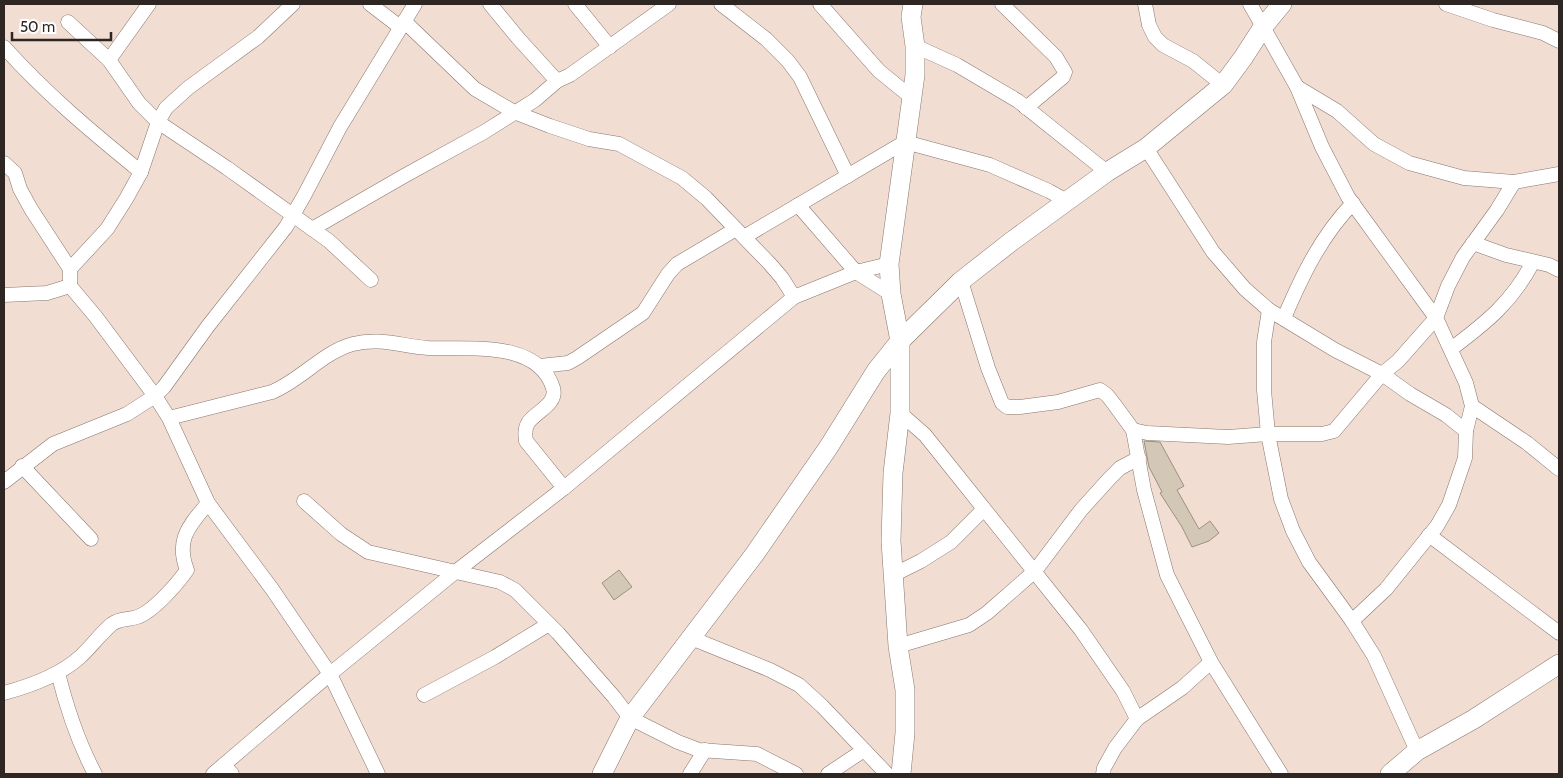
<svg xmlns="http://www.w3.org/2000/svg" width="1563" height="778" font-family="Cabin,sans-serif">
<style>
.building{fill:#d3c7b6;stroke:#9c9181}
.lines{fill:none;stroke-linecap:round;stroke-linejoin:round}
.street-casing{stroke:#88766c;stroke-width:15}
.secondary-casing{stroke:#88766c;stroke-width:20}
.street{stroke:#fff;stroke-width:14}
.secondary{stroke:#fff;stroke-width:19}
</style>
<rect width="100%" height="100%" fill="#f1ddd2"/>
<g class="building">
<path d="M1144,441L1160,442L1184,486L1177,490L1199,529L1210,521L1219,533L1209,541L1192,547L1182,527L1160,493L1162,492L1149,467Z"/>
<path d="M619,570L632,587L614,600L602,583Z"/>
</g>
<g class="lines">
<g class="street-casing">
<g id="street">
<path d="M370,4L400,27"/>
<path d="M490,4L518,38L557,81"/>
<path d="M575,4L610,47"/>
<path d="M721,4L766,39L788,61L800,77L848,176"/>
<path d="M820,4L879,71L911,97"/>
<path d="M1002,4L1056,57L1065,72L1063,77L1026,108"/>
<path d="M1145,4L1149,25L1155,37L1163,45L1193,61L1223,85"/>
<path d="M1250,4L1297,87L1322,147L1348,197L1436,318L1466,383L1472,406L1466,431L1465,458L1449,505L1437,526L1386,589L1352,621"/>
<path d="M1446,4L1493,20L1543,33L1559,41"/>
<path d="M404,21L475,89L514,112L550,126L589,139L619,144L682,178L706,198L770,264L782,278L794,297"/>
<path d="M68,22L109,60L139,103L158,122L227,168L329,241L371,280"/>
<path d="M915,46L957,65L1018,101L1107,172"/>
<path d="M4,47C45,93 93,133 141,172"/>
<path d="M109,60L149,4"/>
<path d="M1297,87L1337,111L1374,144L1409,163L1464,178L1514,182L1559,174"/>
<path d="M1146,148L1213,252L1245,289L1269,310L1335,350L1382,374L1410,394L1446,415L1466,431"/>
<path d="M4,163L15,173L20,189L31,209L70,269V286L96,317L155,396L169,418L208,503L272,589L330,674L378,774"/>
<path d="M798,205L856,272L891,294"/>
<path d="M312,229L404,176L484,132L535,100L557,81L570,75L669,4"/>
<path d="M744,237L905,142L990,165L1049,191L1067,201"/>
<path d="M1473,243L1506,255L1549,265L1559,270"/>
<path d="M70,269L107,229L126,199L141,172L158,122L166,108L188,88L258,37L293,4"/>
<path d="M961,281L988,368L1002,403L1007,407H1020L1058,402L1100,390L1107,395L1114,404L1133,430L1144,490L1167,575L1211,662L1281,774"/>
<path d="M4,295L47,293L70,286"/>
<path d="M1269,310L1264,342V390L1268,434L1281,499L1293,531L1309,562L1352,621L1374,656L1417,751"/>
<path d="M1284,318C1302,276 1321,236 1353,203"/>
<path d="M1451,349C1487,322 1512,302 1533,262"/>
<path d="M540,366L568,363L577,358L643,313L668,274L677,264L736,229"/>
<path d="M1472,406L1527,443L1559,469"/>
<path d="M900,413L925,435L1081,630L1123,691L1137,719"/>
<path d="M169,418L272,392C301,380 323,352 353,344C379,337 402,346 428,348C466,350 538,339 553,388C558,404 535,412 528,423C525,428 525,435 526,441L564,488"/>
<path d="M1133,430L1147,433L1228,437L1268,434H1322L1334,431L1382,374L1398,361L1436,318L1448,286L1463,257L1497,210L1514,182"/>
<path d="M22,466L91,539"/>
<path d="M4,482L53,444L127,414L155,396L164,387L208,326L286,227L305,194L340,127L415,4"/>
<path d="M304,501L341,534L368,552L500,582L515,590L558,633L614,697L630,718L678,742L699,750L757,754L796,774"/>
<path d="M1429,535L1559,633"/>
<path d="M893,575L921,561L951,542L984,509"/>
<path d="M691,638L770,670L799,685L822,706L887,774"/>
<path d="M898,646L969,625L987,613L1035,571L1081,510L1109,479L1120,468L1139,458"/>
<path d="M58,673C67,709 78,742 95,774"/>
<path d="M4,693C30,686 59,676 80,657C91,647 100,634 112,624C120,618 128,620 137,617C153,612 178,583 187,570C175,539 190,525 208,503"/>
<path d="M424,695L495,657L549,624"/>
<path d="M224,765L232,774"/>
<path d="M213,774L330,674L454,573L564,488L794,297L856,272L889,264"/>
<path d="M690,774L705,750"/>
<path d="M828,774L864,750"/>
<path d="M1103,774L1104,768L1115,748L1137,719L1182,688L1211,662"/>
</g>
</g>
<g class="secondary-casing">
<g id="secondary">
<path d="M602,774L630,718L754,555L828,448L876,371L900,341L961,281L1012,241L1107,172L1146,148L1223,85L1243,58L1263,27L1282,4"/>
<path d="M901,774L905,733V690L898,646L891,541L893,473L900,413V341L891,294L889,264L915,75V46L911,17L913,4"/>
<path d="M1390,774L1417,751L1474,719L1559,664"/>
</g>
</g>
<use href="#street" class="street"/>
<use href="#secondary" class="secondary"/>
</g>
<rect width="1563" height="778" fill="none" stroke="#2d2622" stroke-width="10"/>
<path d="M12 32v8h99v-8" fill="none" stroke="#2d2622" stroke-width="2.5"/>
<text x="20" y="32" font-size="15" fill="#2d2622" stroke="#ffffff" stroke-width="4" paint-order="stroke">50 m</text>
</svg>
